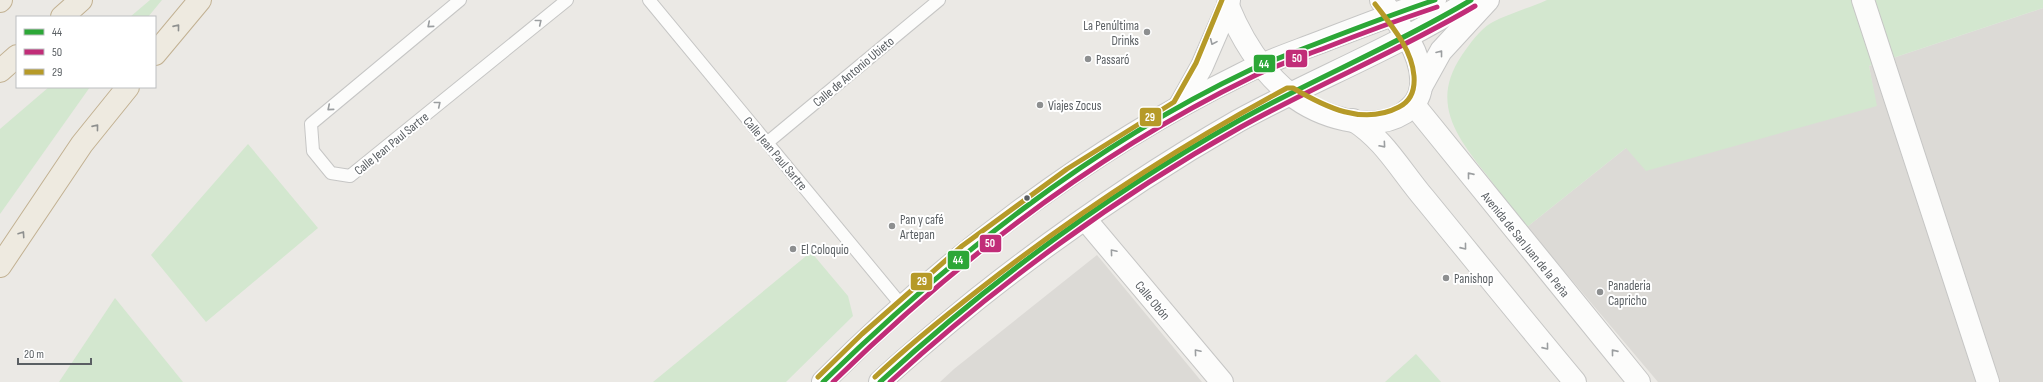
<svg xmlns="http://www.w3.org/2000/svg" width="2043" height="382" font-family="'Sofia Sans Condensed',sans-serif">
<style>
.industrial{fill:#dcdad6}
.green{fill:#d3e7cf}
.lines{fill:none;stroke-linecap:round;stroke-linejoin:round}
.lane-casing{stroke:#c6c6c5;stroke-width:14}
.street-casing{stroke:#c6c6c5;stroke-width:24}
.secondary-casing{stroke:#c6c6c5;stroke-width:24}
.highway-casing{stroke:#c2b192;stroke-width:24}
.lane{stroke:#fcfcfb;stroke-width:12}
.street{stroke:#fcfcfb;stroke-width:22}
.secondary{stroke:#fcfcfb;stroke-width:22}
.highway{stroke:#eeeae0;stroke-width:22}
.bus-1-casing{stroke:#fff;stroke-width:8}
.bus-2-casing{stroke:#fff;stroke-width:8}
.bus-3-casing{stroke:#fff;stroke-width:8}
.bus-1{stroke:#2ca737;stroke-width:5}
.bus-2{stroke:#c12d78;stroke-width:5}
.bus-3{stroke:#b69a28;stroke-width:5}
.oneway{stroke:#9b9ea0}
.oneway2{stroke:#8e908f}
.poi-dot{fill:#8d8f90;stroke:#fff;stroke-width:1.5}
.bus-dot{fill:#5a5f63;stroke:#fff;stroke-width:1.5}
.labels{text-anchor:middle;stroke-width:4;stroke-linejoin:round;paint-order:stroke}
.poi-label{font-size:13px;fill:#5a5f63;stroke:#fff;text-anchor:start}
.street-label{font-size:13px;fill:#5a5f63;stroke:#fff}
.line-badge{stroke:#fff;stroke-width:1.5}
.badge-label{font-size:11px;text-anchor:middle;font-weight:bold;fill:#fff}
</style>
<rect width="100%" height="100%" fill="#ebe9e5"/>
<g class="industrial">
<path d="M2043,8V382H1658L1527,227L1626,148L1876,105L1869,66Z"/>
<path d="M1097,255L1202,382H940L954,369Z"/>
</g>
<g class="green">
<path d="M150,0H162L148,17H130Z"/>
<path d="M1547,0H2043V8L1869,66L1877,106L1646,171L1626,148L1527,227C1513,209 1499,192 1486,174C1456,136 1430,102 1462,55C1469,45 1480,29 1491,23C1508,14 1529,8 1547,0Z"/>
<path d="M49,87H90L0,214V129Z"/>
<path d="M248,144L318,228L206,322L151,255Z"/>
<path d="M811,252L848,296L853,316L786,382H653Z"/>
<path d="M115,298L183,382H59Z"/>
<path d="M1416,354L1441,382H1385Z"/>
</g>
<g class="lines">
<g class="lane-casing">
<g id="lane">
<path d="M460,0L311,124L313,151L331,173L350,176L567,0"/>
<path d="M649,0L903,307"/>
<path d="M768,142L939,0"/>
</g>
</g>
<g class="street-casing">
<g id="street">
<path d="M1863,0L1988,382"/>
<path d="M1085,219L1222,382"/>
</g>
</g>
<g class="secondary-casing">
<g id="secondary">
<path d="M1228,6C1242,40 1261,71 1290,94C1318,116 1371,134 1404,113C1413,106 1420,99 1421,86C1424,55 1399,23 1381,0"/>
<path d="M1421,87L1441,51L1488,0"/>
<path d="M1414,105L1639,382"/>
<path d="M1179,107L1202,66L1228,6L1229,0"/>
<path d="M1353,120C1384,139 1401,171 1424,198C1474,259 1524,321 1575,382"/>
<path d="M823,382C941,262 1088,150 1240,75C1265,62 1292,53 1318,43C1357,28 1395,13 1435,0"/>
<path d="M880,382C911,353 944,326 977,299C1059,234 1147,173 1238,121C1315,79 1397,47 1471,0"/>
</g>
</g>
<g class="highway-casing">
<g id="highway">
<path d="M0,1L1,0"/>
<path d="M62,17L81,0"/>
<path d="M155,54L200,0"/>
<path d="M0,71L17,56"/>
<path d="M0,266L82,144L128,87"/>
</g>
</g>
<use href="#lane" class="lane"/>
<use href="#street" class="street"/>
<use href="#secondary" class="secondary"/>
<use href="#highway" class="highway"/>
<g class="bus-1-casing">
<g id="bus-1">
<path d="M823,382C949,259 1090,146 1250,70C1272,60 1295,52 1318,43C1357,28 1396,13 1435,0"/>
<path d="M880,382C988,283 1110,193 1238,121C1315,78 1396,45 1471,0"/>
</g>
</g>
<g class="bus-2-casing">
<g id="bus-2">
<path d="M833,382C957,261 1095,153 1252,77C1274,66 1298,58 1322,49C1360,34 1398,20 1437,7"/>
<path d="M890,382C995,286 1117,196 1241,127C1318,84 1399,51 1475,6"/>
</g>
</g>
<g class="bus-3-casing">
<g id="bus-3">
<path d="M818,377L862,334L962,246L1067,169L1174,102L1196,63L1222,0"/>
<path d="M875,377C909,345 945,316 981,288C1078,212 1179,146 1287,88H1293C1325,107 1363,126 1399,107C1411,101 1415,89 1414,76C1412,49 1391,25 1375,4"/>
</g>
</g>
<use href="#bus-1" class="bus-1"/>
<use href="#bus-2" class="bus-2"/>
<use href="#bus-3" class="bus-3"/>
</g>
<defs><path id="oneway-chevron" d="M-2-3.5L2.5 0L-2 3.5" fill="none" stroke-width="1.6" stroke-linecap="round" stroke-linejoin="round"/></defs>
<g class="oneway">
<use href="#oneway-chevron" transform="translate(539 22) rotate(-39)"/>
<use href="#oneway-chevron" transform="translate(430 25) rotate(140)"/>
<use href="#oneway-chevron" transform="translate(1213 42) rotate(114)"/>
<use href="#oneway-chevron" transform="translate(1440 53) rotate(-52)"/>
<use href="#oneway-chevron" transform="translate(438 104) rotate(-39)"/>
<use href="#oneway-chevron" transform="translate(330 108) rotate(140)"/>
<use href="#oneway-chevron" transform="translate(1383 145) rotate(49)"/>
<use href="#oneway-chevron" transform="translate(1470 175) rotate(-129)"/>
<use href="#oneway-chevron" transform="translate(1464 247) rotate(51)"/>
<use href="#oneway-chevron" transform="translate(1113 252) rotate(-130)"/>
<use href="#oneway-chevron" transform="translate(1546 347) rotate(51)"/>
<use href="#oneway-chevron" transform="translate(1197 352) rotate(-130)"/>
<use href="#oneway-chevron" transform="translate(1614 352) rotate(-129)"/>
</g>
<g class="oneway2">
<use href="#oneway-chevron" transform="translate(177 27) rotate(-51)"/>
<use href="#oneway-chevron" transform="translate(96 127) rotate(-51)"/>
<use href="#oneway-chevron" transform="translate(22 234) rotate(-56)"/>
</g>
<g class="poi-dot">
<circle cx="1147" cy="32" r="4"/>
<circle cx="1088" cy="59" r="4"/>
<circle cx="1040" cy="105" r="4"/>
<circle cx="892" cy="226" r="4"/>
<circle cx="793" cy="249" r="4"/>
<circle cx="1446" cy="278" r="4"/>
<circle cx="1600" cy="292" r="4"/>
</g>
<circle class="bus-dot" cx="1027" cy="198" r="3.5"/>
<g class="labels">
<g class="poi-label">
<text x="1139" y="30" text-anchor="end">La Penúltima<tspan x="1139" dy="15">Drinks</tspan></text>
<text x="1096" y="64">Passaró</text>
<text x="1048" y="110">Viajes Zocus</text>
<text x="900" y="224">Pan y café<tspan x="900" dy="15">Artepan</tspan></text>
<text x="801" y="254">El Coloquio</text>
<text x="1454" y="283">Panishop</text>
<text x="1608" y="290">Panaderia<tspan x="1608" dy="15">Capricho</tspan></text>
</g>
<g class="street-label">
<text transform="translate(853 71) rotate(-40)" y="5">Calle de Antonio Ubieto</text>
<text transform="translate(391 143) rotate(-39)" y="5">Calle Jean Paul Sartre</text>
<text transform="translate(776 153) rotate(50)" y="5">Calle Jean Paul Sartre</text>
<text transform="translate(1526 244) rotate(51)" y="5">Avenida de San Juan de la Peña</text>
<text transform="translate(1153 300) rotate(50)" y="5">Calle Obón</text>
</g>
</g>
<g class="line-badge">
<rect x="1285" y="49" width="23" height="19" rx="4" fill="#c12d78"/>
<rect x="1253" y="54" width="23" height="19" rx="4" fill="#2ca737"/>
<rect x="1139" y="107" width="23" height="20" rx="4" fill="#b69a28"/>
<rect x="979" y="234" width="23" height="19" rx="4" fill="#c12d78"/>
<rect x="947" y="250" width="23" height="20" rx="4" fill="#2ca737"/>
<rect x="910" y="272" width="23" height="19" rx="4" fill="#b69a28"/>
</g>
<g class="badge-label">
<text x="1297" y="62">50</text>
<text x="1264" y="68">44</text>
<text x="1150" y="121">29</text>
<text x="990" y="247">50</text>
<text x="958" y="264">44</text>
<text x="922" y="285">29</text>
</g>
<rect x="16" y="16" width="140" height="72" fill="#ffffff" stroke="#bdbfc1"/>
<rect x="24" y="29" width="20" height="6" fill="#2ca737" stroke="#bdbfc1"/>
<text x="52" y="36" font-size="12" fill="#5a5f63">44</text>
<rect x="24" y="49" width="20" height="6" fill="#c12d78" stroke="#bdbfc1"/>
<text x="52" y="56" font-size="12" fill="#5a5f63">50</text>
<rect x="24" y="69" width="20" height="6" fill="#b69a28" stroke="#bdbfc1"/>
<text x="52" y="76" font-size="12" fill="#5a5f63">29</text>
<path d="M18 358v6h73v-6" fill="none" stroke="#5a5f63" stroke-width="2"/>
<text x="24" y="358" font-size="12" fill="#5a5f63" stroke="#ffffff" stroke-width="3" paint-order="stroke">20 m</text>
</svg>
